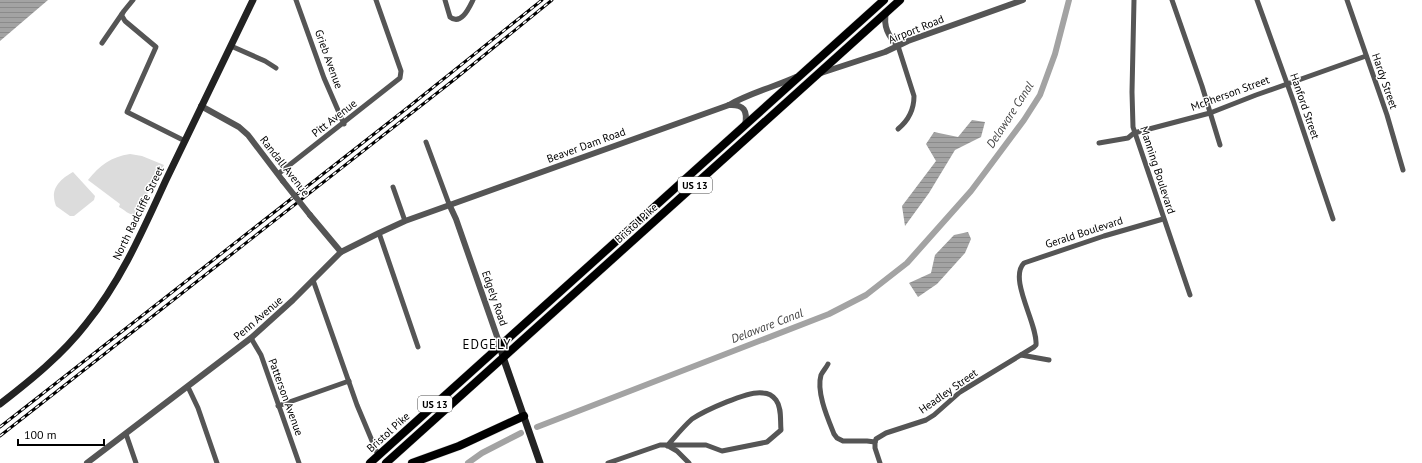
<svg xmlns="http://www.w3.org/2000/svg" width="1422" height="463" font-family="'PT Sans',sans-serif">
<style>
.park{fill:#dcdcdc}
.water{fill:url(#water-rules)}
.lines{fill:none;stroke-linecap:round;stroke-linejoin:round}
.canal{stroke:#a3a3a3;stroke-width:6}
.trunk-casing{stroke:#dbdbdb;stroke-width:9}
.minor{stroke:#555;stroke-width:5}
.tertiary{stroke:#555;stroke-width:6}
.secondary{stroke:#222;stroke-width:7}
.trunk{stroke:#000;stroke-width:8}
.rail-casing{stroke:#000;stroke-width:3}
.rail{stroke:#fff;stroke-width:1.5;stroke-dasharray:4.5;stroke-linecap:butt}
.tertiary-bridge{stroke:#555;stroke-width:6}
.labels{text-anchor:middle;stroke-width:3;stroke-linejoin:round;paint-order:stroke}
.shield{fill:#fff;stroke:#4c4c4c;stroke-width:1}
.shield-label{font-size:10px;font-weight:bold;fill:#000}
.street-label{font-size:11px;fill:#000;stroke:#fff}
.water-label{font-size:12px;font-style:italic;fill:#444;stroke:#fff}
.quarter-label{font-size:13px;letter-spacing:1px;fill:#000;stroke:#fff}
</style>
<defs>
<pattern id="water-rules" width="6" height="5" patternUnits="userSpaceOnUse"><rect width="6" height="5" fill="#a3a3a3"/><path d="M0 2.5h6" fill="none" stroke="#8b8b8b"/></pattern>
</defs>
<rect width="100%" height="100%" fill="#fff"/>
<g class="park">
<path d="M130,154L142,156L164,165L155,181L140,206L141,209L136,215C128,215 125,210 119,207L120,204L88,180C100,165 111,157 130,154Z"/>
<path d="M73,172L95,196L94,200L74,216H70L56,206C55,203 54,200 54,197C53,185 64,177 73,172Z"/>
</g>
<g class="water">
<path d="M0,0H48L0,41Z"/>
<path d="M972,120L985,122L981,137L955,150L929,193L905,226L902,206L936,161L926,144L934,132L958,137Z"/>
<path d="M968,232L971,239L965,253L937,284L918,297L909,283L931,273L935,255L954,235Z"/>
</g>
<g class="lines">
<g class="canal">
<path d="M537,427L829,314L866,295L907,263L971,191L986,171L1024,120L1040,95L1055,54L1069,0"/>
<path d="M468,463L482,453L521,433"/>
</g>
<g class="trunk-casing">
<g id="trunk">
<path d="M370,463L884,0"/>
<path d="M386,463L900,0"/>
<path d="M412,463L459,446L524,416"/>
</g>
</g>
<g class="minor">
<path d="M296,0L324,78L344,124"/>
<path d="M445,0L450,17C461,26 469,8 473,0"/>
<path d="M1134,0L1132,92L1133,127L1190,295"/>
<path d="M1172,0L1202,86L1220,145"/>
<path d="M1257,0L1293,100L1333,219"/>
<path d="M1347,0L1387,115L1403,170"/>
<path d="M122,14V16L125,21L156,47L127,112L185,141"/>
<path d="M102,43L124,11L133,0"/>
<path d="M231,46L265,61L276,68"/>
<path d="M898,46L914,96C914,110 909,120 898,129"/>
<path d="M426,142L449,204"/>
<path d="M1099,143L1128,138L1134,133L1210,113L1256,95L1366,56"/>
<path d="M278,174L400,78L401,71L376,0"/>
<path d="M393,187L405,221"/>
<path d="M379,233L418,347"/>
<path d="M313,280L357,405L378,455"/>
<path d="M251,338L261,355L299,463"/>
<path d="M1021,355L1049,360"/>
<path d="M828,364C826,368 823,371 821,375C816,392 828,419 834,434L837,438L843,441H867L875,442"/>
<path d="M188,387L198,408L217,463"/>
<path d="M278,406L349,381"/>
<path d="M126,434L136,463"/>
<path d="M875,442L876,439L886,433L926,420L934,415L960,392L1034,347L1036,345C1038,324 1008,279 1024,263L1104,236L1163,219"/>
<path d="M875,442V448L880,463"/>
<path d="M670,447L677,451L689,463"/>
<path d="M608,463L660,445H706L722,451L767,442L781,430C780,420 782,408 776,400C773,396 768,393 763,393C749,390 704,411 692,419C683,427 675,437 667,446"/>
</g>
<g class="tertiary">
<path d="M886,12C883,26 888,36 898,46"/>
<path d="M821,73L885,52L908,41L1023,0"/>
<path d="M729,105C744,104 748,111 745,125"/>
<path d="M201,106L239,127L248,135L283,181"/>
<path d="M449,204L456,219L500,345"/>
<path d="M310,215L341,252"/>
<path d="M87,463L251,338L293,300L341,252L379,233L405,221L729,105C750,93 774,87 796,77"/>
</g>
<g class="secondary">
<path d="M500,345L503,357L540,463"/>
<path d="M0,404C31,380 62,355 86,324C121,281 143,230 166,180C195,120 224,60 253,0"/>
</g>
<use href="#trunk" class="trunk"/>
<g class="rail-casing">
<g id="rail">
<path d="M0,427L411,105L542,0"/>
<path d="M0,436L455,79L552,0"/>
</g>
</g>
<use href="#rail" class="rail"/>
<path class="tertiary-bridge" d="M283,181L310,215"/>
</g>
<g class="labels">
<g class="shield">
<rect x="678" y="177" width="34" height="16" rx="3"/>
<rect x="418" y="396" width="34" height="16" rx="3"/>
</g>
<g class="shield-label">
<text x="695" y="189">US 13</text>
<text x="435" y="408">US 13</text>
</g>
<g class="street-label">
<text transform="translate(916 29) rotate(-22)" y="4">Airport Road</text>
<text transform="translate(329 59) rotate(70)" y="4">Grieb Avenue</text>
<text transform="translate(1385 81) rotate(71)" y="4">Hardy Street</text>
<text transform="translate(1230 93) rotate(-20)" y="4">McPherson Street</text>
<text transform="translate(1305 106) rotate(71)" y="4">Hanford Street</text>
<text transform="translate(334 118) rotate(-38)" y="4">Pitt Avenue</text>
<text transform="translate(586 145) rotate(-20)" y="4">Beaver Dam Road</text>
<text transform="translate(285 166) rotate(52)" y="4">Randall Avenue</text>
<text transform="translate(1158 170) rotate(72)" y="4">Manning Boulevard</text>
<text transform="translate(138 213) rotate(-64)" y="4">North Radcliffe Street</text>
<text transform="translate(636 223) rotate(-42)" y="4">Bristol Pike</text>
<text transform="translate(1084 232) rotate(-18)" y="4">Gerald Boulevard</text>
<text transform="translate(495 298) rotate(71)" y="4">Edgely Road</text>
<text transform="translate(258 318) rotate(-41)" y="4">Penn Avenue</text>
<text transform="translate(948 391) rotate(-35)" y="4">Headley Street</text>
<text transform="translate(286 397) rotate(70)" y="4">Patterson Avenue</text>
<text transform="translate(388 432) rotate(-42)" y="4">Bristol Pike</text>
</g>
<g class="water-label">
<text transform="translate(1010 115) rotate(-57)" y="4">Delaware Canal</text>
<text transform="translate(767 326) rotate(-21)" y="4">Delaware Canal</text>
</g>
<g class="quarter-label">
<text x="487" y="349">EDGELY</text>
</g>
</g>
<path d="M18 439v6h86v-6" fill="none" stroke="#000000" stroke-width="2"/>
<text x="24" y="439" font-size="12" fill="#000000" stroke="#ffffff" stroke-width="3" paint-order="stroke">100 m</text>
</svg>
